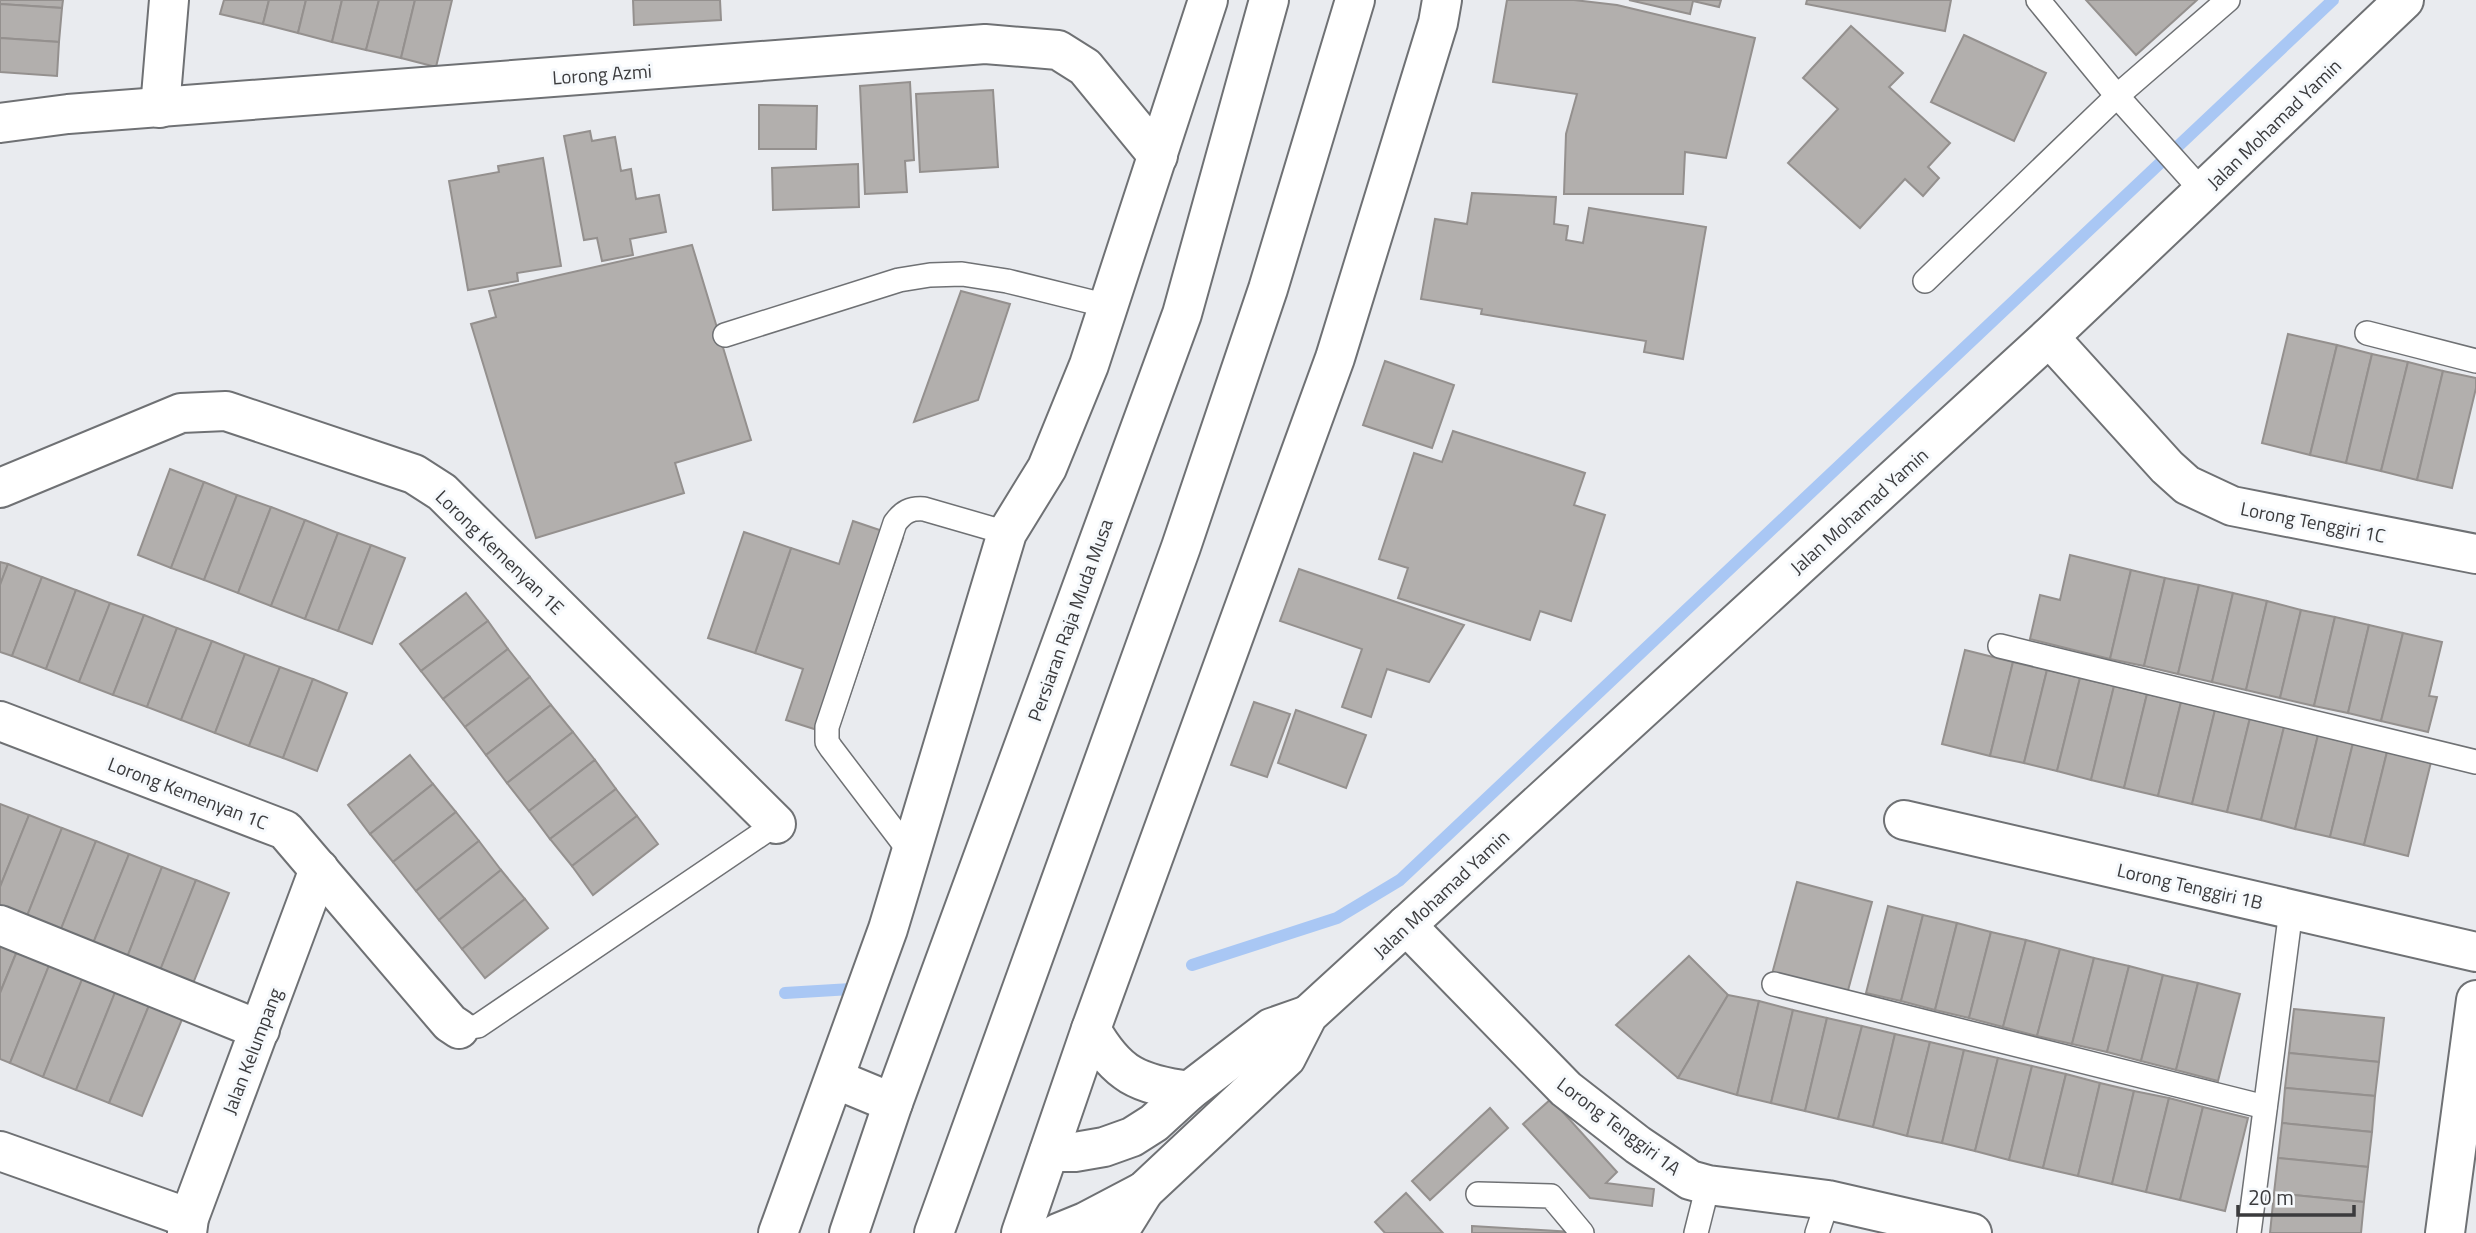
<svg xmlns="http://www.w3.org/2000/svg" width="2476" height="1233" font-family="'Titillium Web',sans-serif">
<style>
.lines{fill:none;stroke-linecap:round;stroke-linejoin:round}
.stream{stroke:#a9c7f4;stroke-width:12}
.building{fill:#b2afad;stroke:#94908e;stroke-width:2}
.service-casing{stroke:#6f7174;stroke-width:26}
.minor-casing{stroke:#6f7174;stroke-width:42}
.tertiary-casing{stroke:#6f7174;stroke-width:42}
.secondary-casing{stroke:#6f7174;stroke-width:42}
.service{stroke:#fff;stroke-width:23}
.minor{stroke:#fff;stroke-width:38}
.tertiary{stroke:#fff;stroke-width:38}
.secondary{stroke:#fff;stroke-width:38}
.labels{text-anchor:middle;stroke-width:6;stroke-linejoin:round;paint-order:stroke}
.street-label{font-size:19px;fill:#3b3b3d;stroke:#f6f9fc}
</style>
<rect width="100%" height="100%" fill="#e9ebef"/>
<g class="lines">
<g class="stream">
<path d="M1192,965L1337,918L1400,880L2333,0"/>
<path d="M785,993L851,989"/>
</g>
</g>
<g class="building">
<path d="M0,0H63L62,8L0,4Z"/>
<path d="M224,0H269L263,24L220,14Z"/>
<path d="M269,0H306L298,33L263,24Z"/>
<path d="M306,0H342L332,42L298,33Z"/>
<path d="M342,0H379L366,50L332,42Z"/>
<path d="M379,0H415L401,58L366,50Z"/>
<path d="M415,0H452L436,67L401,58Z"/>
<path d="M633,0H720L721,20L634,25Z"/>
<path d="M1507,0H1574L1617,5L1755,38L1726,158L1685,152L1683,194H1564L1566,134L1577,94L1493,82Z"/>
<path d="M1629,0H1721L1719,7L1693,1L1690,14Z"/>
<path d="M1807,0H1951L1945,31L1806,4Z"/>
<path d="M2086,0H2197L2136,55Z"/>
<path d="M0,4L62,8L59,42L0,38Z"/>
<path d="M1851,26L1903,73L1889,87L1950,143L1928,167L1939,178L1923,196L1905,179L1860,228L1788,163L1838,109L1803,78Z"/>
<path d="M1964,35L2046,73L2014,141L1931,102Z"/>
<path d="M0,38L59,42L57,76L0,72Z"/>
<path d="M910,82L914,160L905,161L907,192L865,194L860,86Z"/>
<path d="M993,90L998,167L920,172L916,94Z"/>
<path d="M759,105L817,106L816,149H759Z"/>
<path d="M590,131L592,141L615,137L621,171L631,169L636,199L659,195L666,232L630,239L633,255L602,261L597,238L584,240L564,136Z"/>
<path d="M543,158L561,266L517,273L518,281L468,290L449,181L499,172L498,166Z"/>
<path d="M858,164L859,207L773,210L772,168Z"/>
<path d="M1472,193L1556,197L1554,224L1568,226L1566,240L1583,243L1589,208L1706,227L1683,359L1644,352L1646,341L1481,314L1482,309L1421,299L1435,219L1467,224Z"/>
<path d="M692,245L751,440L675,463L684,493L536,538L471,324L496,317L489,291Z"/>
<path d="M961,291L1010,304L978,400L914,422Z"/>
<path d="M2288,334L2337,345L2310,455L2262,443Z"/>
<path d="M2337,345L2372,354L2346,463L2310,455Z"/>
<path d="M2372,354L2408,362L2381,471L2346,463Z"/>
<path d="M1385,361L1454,385L1432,448L1363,425Z"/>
<path d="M2408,362L2443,371L2417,480L2381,471Z"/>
<path d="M2443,371L2476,378V388L2452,488L2417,480Z"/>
<path d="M1453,431L1585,473L1574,505L1605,515L1571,621L1540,611L1530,640L1398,598L1408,568L1379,559L1414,453L1442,462Z"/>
<path d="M170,469L204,482L171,568L138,555Z"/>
<path d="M204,482L237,495L204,580L171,568Z"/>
<path d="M237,495L271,507L238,593L204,580Z"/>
<path d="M271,507L305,520L271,606L238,593Z"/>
<path d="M305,520L338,533L305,619L271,606Z"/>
<path d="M853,521L903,538L836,736L786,720L803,669L755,653L791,548L839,564Z"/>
<path d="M744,532L791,548L755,653L708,638Z"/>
<path d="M338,533L371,545L338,631L305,619Z"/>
<path d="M371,545L405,558L372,644L338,631Z"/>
<path d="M2070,555L2131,570L2110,659L2030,639L2040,595L2060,600Z"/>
<path d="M0,562L8,564L0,585Z"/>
<path d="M8,564L42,577L12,656L0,652V585Z"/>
<path d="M1299,569L1464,625L1429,682L1387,669L1371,717L1342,707L1362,649L1280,621Z"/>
<path d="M2131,570L2165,578L2144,666L2110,659Z"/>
<path d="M42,577L76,590L46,669L12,656Z"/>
<path d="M2165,578L2199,585L2178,674L2144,666Z"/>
<path d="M2199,585L2233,593L2212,682L2178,674Z"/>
<path d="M76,590L110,603L79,682L46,669Z"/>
<path d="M466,593L488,621L421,671L400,644Z"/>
<path d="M2233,593L2267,601L2246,690L2212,682Z"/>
<path d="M2267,601L2301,610L2280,698L2246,690Z"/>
<path d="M110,603L144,615L113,695L79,682Z"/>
<path d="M2301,610L2335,617L2314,706L2280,698Z"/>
<path d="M144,615L177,628L147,707L113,695Z"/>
<path d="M2335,617L2369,625L2348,713L2314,706Z"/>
<path d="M488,621L508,649L443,699L421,671Z"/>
<path d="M2369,625L2403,633L2381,721L2348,713Z"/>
<path d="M177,628L212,641L181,720L147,707Z"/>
<path d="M2403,633L2442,642L2429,696L2437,697L2428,732L2381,721Z"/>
<path d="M212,641L245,654L215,733L181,720Z"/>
<path d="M508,649L530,677L465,727L443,699Z"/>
<path d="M1965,650L2013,662L1990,756L1942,744Z"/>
<path d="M245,654L280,667L249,746L215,733Z"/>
<path d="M2013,662L2047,670L2024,763L1990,756Z"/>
<path d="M280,667L313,679L283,758L249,746Z"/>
<path d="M2047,670L2080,678L2057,771L2024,763Z"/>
<path d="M530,677L551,705L486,755L465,727Z"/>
<path d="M2080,678L2114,686L2091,780L2057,771Z"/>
<path d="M313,679L347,693L317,771L283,758Z"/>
<path d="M2114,686L2147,694L2124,788L2091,780Z"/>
<path d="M2147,694L2181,702L2158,796L2124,788Z"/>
<path d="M1254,702L1290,714L1267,777L1231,765Z"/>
<path d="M2181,702L2215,710L2192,804L2158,796Z"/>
<path d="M551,705L573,732L507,783L486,755Z"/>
<path d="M1296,710L1366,735L1346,788L1278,763Z"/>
<path d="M2215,710L2250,718L2227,812L2192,804Z"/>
<path d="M2250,718L2284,727L2261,820L2227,812Z"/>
<path d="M2284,727L2318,735L2295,829L2261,820Z"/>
<path d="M573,732L595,760L529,811L507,783Z"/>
<path d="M2318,735L2353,743L2330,837L2295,829Z"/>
<path d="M2353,743L2387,752L2364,845L2330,837Z"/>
<path d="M2387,752L2431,762L2408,856L2364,845Z"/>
<path d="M410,755L433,784L370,834L348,805Z"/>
<path d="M595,760L616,789L550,839L529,811Z"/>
<path d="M433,784L456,812L393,862L370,834Z"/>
<path d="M616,789L637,816L572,866L550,839Z"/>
<path d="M0,804L29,815L0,887Z"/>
<path d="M456,812L479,841L416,891L393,862Z"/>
<path d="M29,815L62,828L25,921L0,911V887Z"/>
<path d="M637,816L658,844L593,895L572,866Z"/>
<path d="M62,828L96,841L59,934L25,921Z"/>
<path d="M96,841L129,854L92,946L59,934Z"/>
<path d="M479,841L501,870L439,920L416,891Z"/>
<path d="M129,854L162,867L126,960L92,946Z"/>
<path d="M162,867L196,880L159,973L126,960Z"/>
<path d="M501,870L525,899L462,949L439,920Z"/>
<path d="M196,880L229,893L192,986L159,973Z"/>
<path d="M1797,882L1872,902L1847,994L1772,974Z"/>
<path d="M525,899L548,928L485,978L462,949Z"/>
<path d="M1888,906L1923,915L1901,1001L1866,993Z"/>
<path d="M1923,915L1957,923L1935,1010L1901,1001Z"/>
<path d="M1957,923L1991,932L1969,1018L1935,1010Z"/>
<path d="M1991,932L2026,940L2003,1027L1969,1018Z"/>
<path d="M2026,940L2060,949L2037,1036L2003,1027Z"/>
<path d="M0,943L17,951L0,993Z"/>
<path d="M2060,949L2094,958L2072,1044L2037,1036Z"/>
<path d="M17,951L50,963L10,1063L0,1059V993Z"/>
<path d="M1689,956L1728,995L1678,1078L1616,1025Z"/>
<path d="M2094,958L2129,966L2107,1052L2072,1044Z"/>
<path d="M50,963L83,977L43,1077L10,1063Z"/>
<path d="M2129,966L2163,975L2141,1061L2107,1052Z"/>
<path d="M2163,975L2198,983L2176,1070L2141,1061Z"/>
<path d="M83,977L116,990L76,1090L43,1077Z"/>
<path d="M2198,983L2240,994L2218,1081L2176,1070Z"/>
<path d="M116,990L150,1003L109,1103L76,1090Z"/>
<path d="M1728,995L1759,1001L1737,1095L1678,1078Z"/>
<path d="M1759,1001L1793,1010L1771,1103L1737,1095Z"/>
<path d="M150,1003L183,1017L142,1116L109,1103Z"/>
<path d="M2294,1009L2384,1018L2379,1062L2289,1053Z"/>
<path d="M1793,1010L1827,1018L1805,1111L1771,1103Z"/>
<path d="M1827,1018L1862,1026L1838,1119L1805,1111Z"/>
<path d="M1862,1026L1895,1034L1873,1127L1838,1119Z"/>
<path d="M1895,1034L1930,1042L1907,1136L1873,1127Z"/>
<path d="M1930,1042L1964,1050L1942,1143L1907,1136Z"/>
<path d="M1964,1050L1998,1058L1975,1151L1942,1143Z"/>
<path d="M2289,1053L2379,1062L2375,1096L2285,1088Z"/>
<path d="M1998,1058L2032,1066L2009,1160L1975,1151Z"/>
<path d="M2032,1066L2066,1074L2043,1168L2009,1160Z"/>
<path d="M2066,1074L2100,1083L2078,1176L2043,1168Z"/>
<path d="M2100,1083L2134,1091L2112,1184L2078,1176Z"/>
<path d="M2285,1088L2375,1096L2372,1132L2282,1123Z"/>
<path d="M2134,1091L2169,1098L2146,1192L2112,1184Z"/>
<path d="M2169,1098L2203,1107L2180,1200L2146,1192Z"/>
<path d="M1551,1099L1617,1172L1606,1183L1654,1189L1652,1206L1590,1198L1523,1124Z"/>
<path d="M2203,1107L2248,1118L2225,1211L2180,1200Z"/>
<path d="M1490,1108L1508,1128L1430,1200L1412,1181Z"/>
<path d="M2282,1123L2372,1132L2368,1167L2278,1158Z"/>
<path d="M2278,1158L2368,1167L2364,1202L2274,1193Z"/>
<path d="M1406,1193L1443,1233H1385L1375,1222Z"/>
<path d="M2274,1193L2364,1202L2361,1233H2270Z"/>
<path d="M1472,1226L1573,1232V1233H1472Z"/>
</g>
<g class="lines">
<g class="service-casing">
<g id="service">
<path d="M2038,0L2117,96L2203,192"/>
<path d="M1925,281L2117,96L2228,0"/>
<path d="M2367,333L2476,361"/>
<path d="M725,335L899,280L930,275L962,274L1007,281L1108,306"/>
<path d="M2000,646L2476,762"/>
<path d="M911,853L831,748L827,742V727L895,523C903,512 910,508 924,509L1007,533"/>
<path d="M1774,984L2265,1107"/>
<path d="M459,1029L478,1026L776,824"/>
<path d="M1478,1194L1551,1196L1582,1233"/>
<path d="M1696,1233L1708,1185"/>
<path d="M1817,1233L1828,1200"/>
<path d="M2249,1233L2291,910"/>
</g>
</g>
<g class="minor-casing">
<g id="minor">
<path d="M160,108L169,0"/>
<path d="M0,123L68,114L985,44L1058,50L1085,67L1158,156"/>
<path d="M2049,337L2167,467L2187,485L2232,506L2476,554"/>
<path d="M0,488L181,413L226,411L414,474L442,492L776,824"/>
<path d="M0,721L285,830L450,1023L459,1029"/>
<path d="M1904,820L2476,952"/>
<path d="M0,925L260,1030"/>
<path d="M1406,925L1566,1089L1638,1145L1690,1180L1708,1185L1828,1200L1972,1233"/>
<path d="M0,1151L189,1218"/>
<path d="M1049,1152H1075L1104,1147L1132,1137L1154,1123L1189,1091L1271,1028L1308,1015"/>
<path d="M187,1233L189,1218L319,869"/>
<path d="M1058,1233L1085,1222L1144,1191L1286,1058L1308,1015L2049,337L2404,0"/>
<path d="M2445,1233L2476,1000"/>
</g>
</g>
<g class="tertiary-casing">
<g id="tertiary">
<path d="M1091,1029C1117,1075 1138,1084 1189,1091"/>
<path d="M778,1233L888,929L1007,533L1047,468L1089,365L1208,0"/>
<path d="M1021,1233L1091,1029L1335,358L1438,23L1442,0"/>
<path d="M1118,1233L1144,1191"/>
</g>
</g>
<g class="secondary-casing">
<g id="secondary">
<path d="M835,1079L893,1103"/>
<path d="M849,1233L893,1103L1182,314L1269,0"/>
<path d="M934,1233L1181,547L1268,289L1355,0"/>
</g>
</g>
<use href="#service" class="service"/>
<use href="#minor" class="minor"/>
<use href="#tertiary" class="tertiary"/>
<use href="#secondary" class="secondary"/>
</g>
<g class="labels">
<g class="street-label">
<text transform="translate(602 74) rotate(-4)" y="7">Lorong Azmi</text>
<text transform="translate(2274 124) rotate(-44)" y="7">Jalan Mohamad Yamin</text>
<text transform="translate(1859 511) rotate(-42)" y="7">Jalan Mohamad Yamin</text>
<text transform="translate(2313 522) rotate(11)" y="7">Lorong Tenggiri 1C</text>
<text transform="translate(500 552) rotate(44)" y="7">Lorong Kemenyan 1E</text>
<text transform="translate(1070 620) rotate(-70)" y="7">Persiaran Raja Muda Musa</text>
<text transform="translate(188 793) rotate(21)" y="7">Lorong Kemenyan 1C</text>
<text transform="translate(2190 886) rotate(13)" y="7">Lorong Tenggiri 1B</text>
<text transform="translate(1441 894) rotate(-43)" y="7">Jalan Mohamad Yamin</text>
<text transform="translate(252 1051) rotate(-69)" y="7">Jalan Kelumpang</text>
<text transform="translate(1619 1126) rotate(37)" y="7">Lorong Tenggiri 1A</text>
</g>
</g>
<path d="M2238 1205v10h116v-10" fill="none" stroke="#3b3b3d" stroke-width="3.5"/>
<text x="2248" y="1205" font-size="21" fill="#3b3b3d" stroke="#f6f9fc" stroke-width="5" paint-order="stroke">20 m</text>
</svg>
